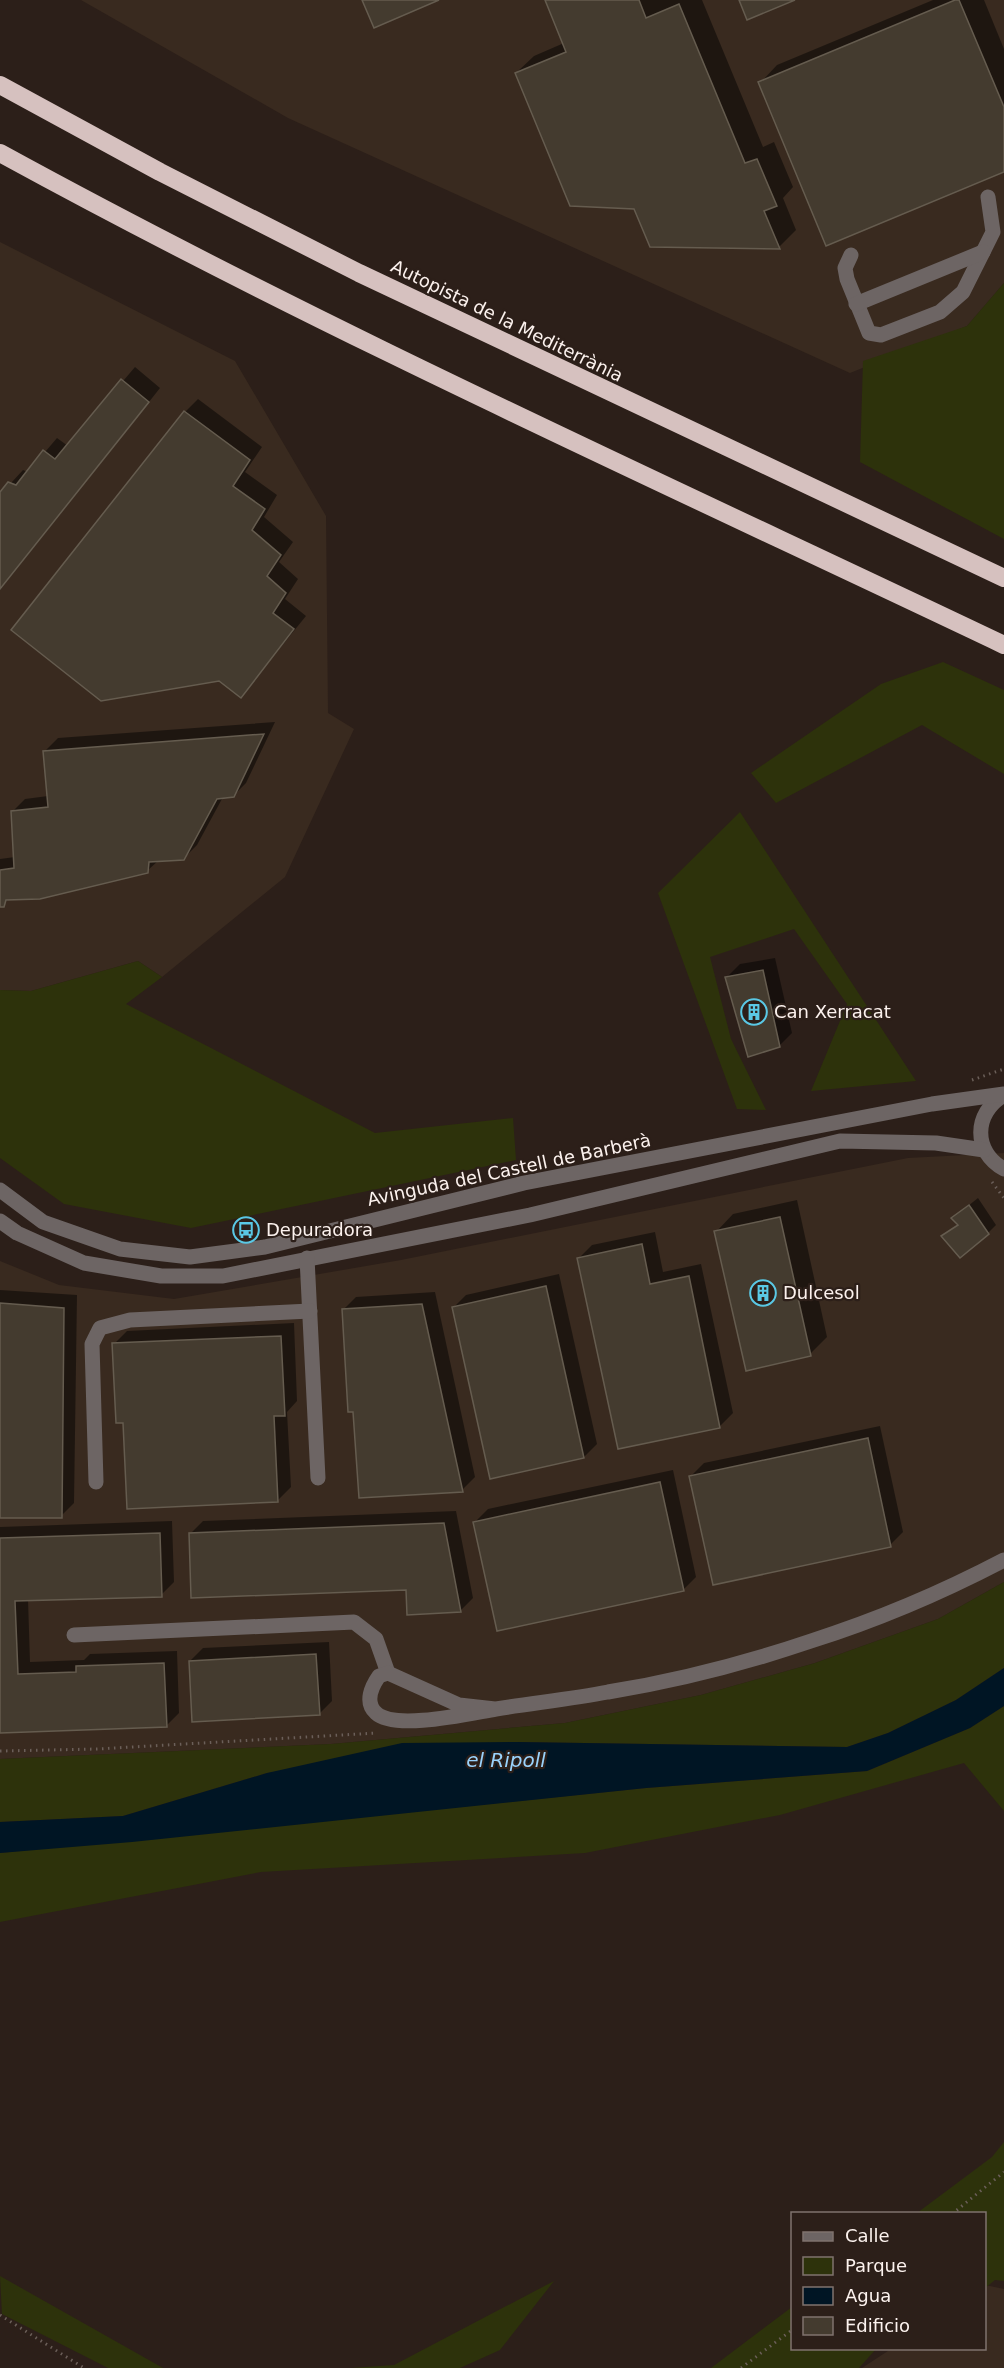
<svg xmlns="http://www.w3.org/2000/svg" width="1004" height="2368" font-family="'DejaVu Sans',sans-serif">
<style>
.industrial{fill:#392a1f}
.green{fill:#2d320b}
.water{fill:#001524}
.shadow{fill:#0007}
.building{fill:#443b2f;stroke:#655c4f;stroke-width:1.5}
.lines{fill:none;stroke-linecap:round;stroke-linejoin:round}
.path{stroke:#6b5f59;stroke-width:3;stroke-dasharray:1.5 4.5;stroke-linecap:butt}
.minor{stroke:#6d6564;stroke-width:15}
.highway{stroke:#d6c1bf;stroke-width:18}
.labels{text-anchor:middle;stroke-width:4.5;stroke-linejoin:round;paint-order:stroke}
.street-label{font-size:18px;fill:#fcf2ee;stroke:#2c1f19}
.poi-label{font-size:18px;fill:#fcf2ee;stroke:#2c1f19;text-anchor:start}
.water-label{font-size:20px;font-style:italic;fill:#9ad2fb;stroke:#2c1f19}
</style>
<rect width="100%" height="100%" fill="#2c1f19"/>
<g class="industrial">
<path d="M81,0H1004V283L967,326L850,373L288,118Z"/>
<path d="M0,242L235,361L326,516L328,713L354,729L285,877L162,977L138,961L31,991L0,990Z"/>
<path d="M1004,1153V1582L938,1619L815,1663L701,1695L565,1723L331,1744L0,1759V1261L59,1285L174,1299L401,1260L908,1158Z"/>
<path d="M985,2285L1004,2289V2368H862L891,2349L984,2348Z"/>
</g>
<g class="green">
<path d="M1004,283V539L860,462L863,361L967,326Z"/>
<path d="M943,662L1004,690V774L922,725L776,803L751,773L881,684Z"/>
<path d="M740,812L916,1081L811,1091L847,1004L794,929L710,957L731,1039L766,1110L737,1109L658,893Z"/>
<path d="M138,961L162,977L126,1004L375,1133L513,1118L516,1160L191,1228L64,1204L0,1158V990L31,991Z"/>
<path d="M1004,1582V1668L956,1700L888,1733L847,1747L518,1742L267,1773L123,1816L0,1822V1759L331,1744L565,1723L701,1695L815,1663L938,1619Z"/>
<path d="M1004,1706V1811L964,1763L780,1815L585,1853L261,1872L0,1922V1853L646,1788L867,1771L970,1728Z"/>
<path d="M1004,2142V2281L995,2280L985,2288L984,2214L917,2213L992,2157Z"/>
<path d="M0,2276L163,2368H108L2,2314Z"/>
<path d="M554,2281L500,2350L460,2368H351L394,2365Z"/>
<path d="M792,2307V2348L876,2349L859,2368H711Z"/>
</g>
<path class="water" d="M1004,1668V1706L970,1728L867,1771L646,1788L132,1842L0,1853V1822L123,1816L267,1773L402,1743L518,1742L847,1747L888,1733L956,1700Z"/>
<g class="shadow">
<path d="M547,0H702L763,147L774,142L793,187L783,198L796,230L779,247L635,208L516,73L534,56L564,43Z"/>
<path d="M933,0H984L1004,49V170L760,83L777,65Z"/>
<path d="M135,367L160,388L0,590V495L23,470L28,472L57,438L68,446Z"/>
<path d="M198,399L262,447L245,472L277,495L264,517L293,542L279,562L298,579L285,599L306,616L241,696L185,412Z"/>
<path d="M275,722L246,783L233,796L223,797L197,845L184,858L159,860L147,871L10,899L0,905V859L15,857L12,812L25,799L48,796L45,751L58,738Z"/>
<path d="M775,958L792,1033L779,1046L727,977L740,964Z"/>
<path d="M978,1198L996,1225L988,1233L943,1236L958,1224L953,1218Z"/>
<path d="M797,1200L827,1337L810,1354L716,1232L733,1214Z"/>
<path d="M655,1232L663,1272L701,1264L733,1413L720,1426L579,1258L592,1245Z"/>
<path d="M559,1274L597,1444L584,1457L492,1477L453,1308L466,1295Z"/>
<path d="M0,1290L77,1295L74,1503L61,1516H0Z"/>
<path d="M435,1292L475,1477L462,1490L355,1410L343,1310L356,1297Z"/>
<path d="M294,1323L297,1401L287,1412L291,1487L278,1500L124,1422L114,1344L127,1331Z"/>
<path d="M880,1426L903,1532L890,1545L691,1476L704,1463Z"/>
<path d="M673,1470L696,1577L683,1590L475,1522L488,1509Z"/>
<path d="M456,1511L473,1598L460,1611L408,1588L190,1534L203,1521Z"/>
<path d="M172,1521L174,1582L161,1595L28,1599L30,1662L84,1660L90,1654L177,1651L179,1713L166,1726L0,1731V1527Z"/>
<path d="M329,1642L332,1701L319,1714L190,1661L203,1648Z"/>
</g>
<g class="building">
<path d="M362,0H439L374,28Z"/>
<path d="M545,0H639L646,18L679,4L745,163L757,159L777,206L764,211L780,249L650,247L634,209L570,206L515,73L566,52Z"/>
<path d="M739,0H795L747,20Z"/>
<path d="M955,0H959L1004,107V172L826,246L758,82Z"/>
<path d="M121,379L149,402L0,589V492L8,482L16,485L43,450L55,459Z"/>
<path d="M184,411L250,460L233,486L265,509L252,530L281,555L267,576L286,593L273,613L294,629L241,698L219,681L101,701L11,630Z"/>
<path d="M264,734L234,797L217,799L184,860L149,862L148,873L40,899L6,900L4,907H0V870L14,868L11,811L48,807L43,751Z"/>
<path d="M763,970L780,1047L748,1057L725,977Z"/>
<path d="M969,1205L989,1234L960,1258L941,1236L958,1225L951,1218Z"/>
<path d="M780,1217L811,1356L746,1371L714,1231Z"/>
<path d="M642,1244L650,1284L689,1276L720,1428L618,1449L577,1258Z"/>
<path d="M546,1286L584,1458L490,1479L452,1307Z"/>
<path d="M0,1303L64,1308L62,1518H0Z"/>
<path d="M422,1304L463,1492L359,1498L353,1412H348L342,1309Z"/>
<path d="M281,1336L285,1416H274L278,1502L127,1509L123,1423H116L112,1343Z"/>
<path d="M868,1438L891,1547L713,1585L689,1476Z"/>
<path d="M660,1482L684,1591L497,1631L473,1522Z"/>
<path d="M444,1523L461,1612L407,1615L406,1590L191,1598L189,1533Z"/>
<path d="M160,1533L162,1597L15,1601L18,1674L76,1672V1666L164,1663L167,1727L0,1733V1538Z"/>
<path d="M316,1654L320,1715L192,1722L189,1661Z"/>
</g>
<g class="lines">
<g class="path">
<path d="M972,1080L1004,1069"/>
<path d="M992,1182L1004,1198"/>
<path d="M0,1751L97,1749L377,1733"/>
<path d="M952,2214L1004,2172"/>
<path d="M0,2315L84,2368"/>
<path d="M741,2368L792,2330"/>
</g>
<g class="minor">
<path d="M851,255L845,268L847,279L869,333L881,335L940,312L963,292L993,232L988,197"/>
<path d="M856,304L983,252"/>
<path d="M1004,1095C973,1113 973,1152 1004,1169"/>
<path d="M0,1190L43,1222L120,1249L190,1257L265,1247L524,1183L932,1104L1004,1094"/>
<path d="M0,1221L17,1233L84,1263L161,1276H223L530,1215L840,1141L936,1143L984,1150"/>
<path d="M307,1258L318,1478"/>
<path d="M96,1482L92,1344L100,1328L130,1320L310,1311"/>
<path d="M74,1635L354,1622L376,1639L388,1673"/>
<path d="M495,1709L459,1705L388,1673L379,1676C372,1686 364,1702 376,1713C395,1731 471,1713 496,1709C533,1703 571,1699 608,1692C676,1681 746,1663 811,1641C877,1620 943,1592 1004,1560"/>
</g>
<g class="highway">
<path d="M0,85L160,172L359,273L1004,578"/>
<path d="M0,153C327,332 668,485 1004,645"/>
</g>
</g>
<defs>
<g id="building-ring" transform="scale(1.35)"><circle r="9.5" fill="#2c1f19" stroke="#5ac8e5" stroke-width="1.5"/><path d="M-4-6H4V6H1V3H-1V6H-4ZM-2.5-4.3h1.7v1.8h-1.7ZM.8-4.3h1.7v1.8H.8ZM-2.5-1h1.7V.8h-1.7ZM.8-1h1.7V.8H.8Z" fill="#5ac8e5"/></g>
<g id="bus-ring" transform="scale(1.35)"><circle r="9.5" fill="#2c1f19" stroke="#5ac8e5" stroke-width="1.5"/><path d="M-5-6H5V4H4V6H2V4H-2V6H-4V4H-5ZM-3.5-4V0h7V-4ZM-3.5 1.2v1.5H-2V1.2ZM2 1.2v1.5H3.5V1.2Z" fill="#5ac8e5"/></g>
</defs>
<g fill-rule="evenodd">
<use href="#building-ring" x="754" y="1012"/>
<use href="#bus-ring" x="246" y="1230"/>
<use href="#building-ring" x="763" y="1293"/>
</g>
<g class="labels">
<g class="street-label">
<text transform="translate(507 321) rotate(26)" y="6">Autopista de la Mediterrània</text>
<text transform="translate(509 1170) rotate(-12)" y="6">Avinguda del Castell de Barberà</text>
</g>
<g class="poi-label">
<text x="774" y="1018">Can Xerracat</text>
<text x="266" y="1236">Depuradora</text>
<text x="783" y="1299">Dulcesol</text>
</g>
<g class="water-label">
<text x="506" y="1767">el Ripoll</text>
</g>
</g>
<rect x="791" y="2212" width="195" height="138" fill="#2c1f19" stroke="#7f736e" stroke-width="1.5"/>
<rect x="803" y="2232" width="30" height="9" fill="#6d6564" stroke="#7f736e" stroke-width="1.5"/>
<text x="845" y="2242" font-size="18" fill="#fcf2ee">Calle</text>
<rect x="803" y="2257" width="30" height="18" fill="#2d320b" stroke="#7f736e" stroke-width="1.5"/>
<text x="845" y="2272" font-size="18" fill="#fcf2ee">Parque</text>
<rect x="803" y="2287" width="30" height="18" fill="#001524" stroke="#7f736e" stroke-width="1.5"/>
<text x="845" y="2302" font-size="18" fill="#fcf2ee">Agua</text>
<rect x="803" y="2317" width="30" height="18" fill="#443b2f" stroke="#7f736e" stroke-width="1.5"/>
<text x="845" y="2332" font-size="18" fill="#fcf2ee">Edificio</text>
</svg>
